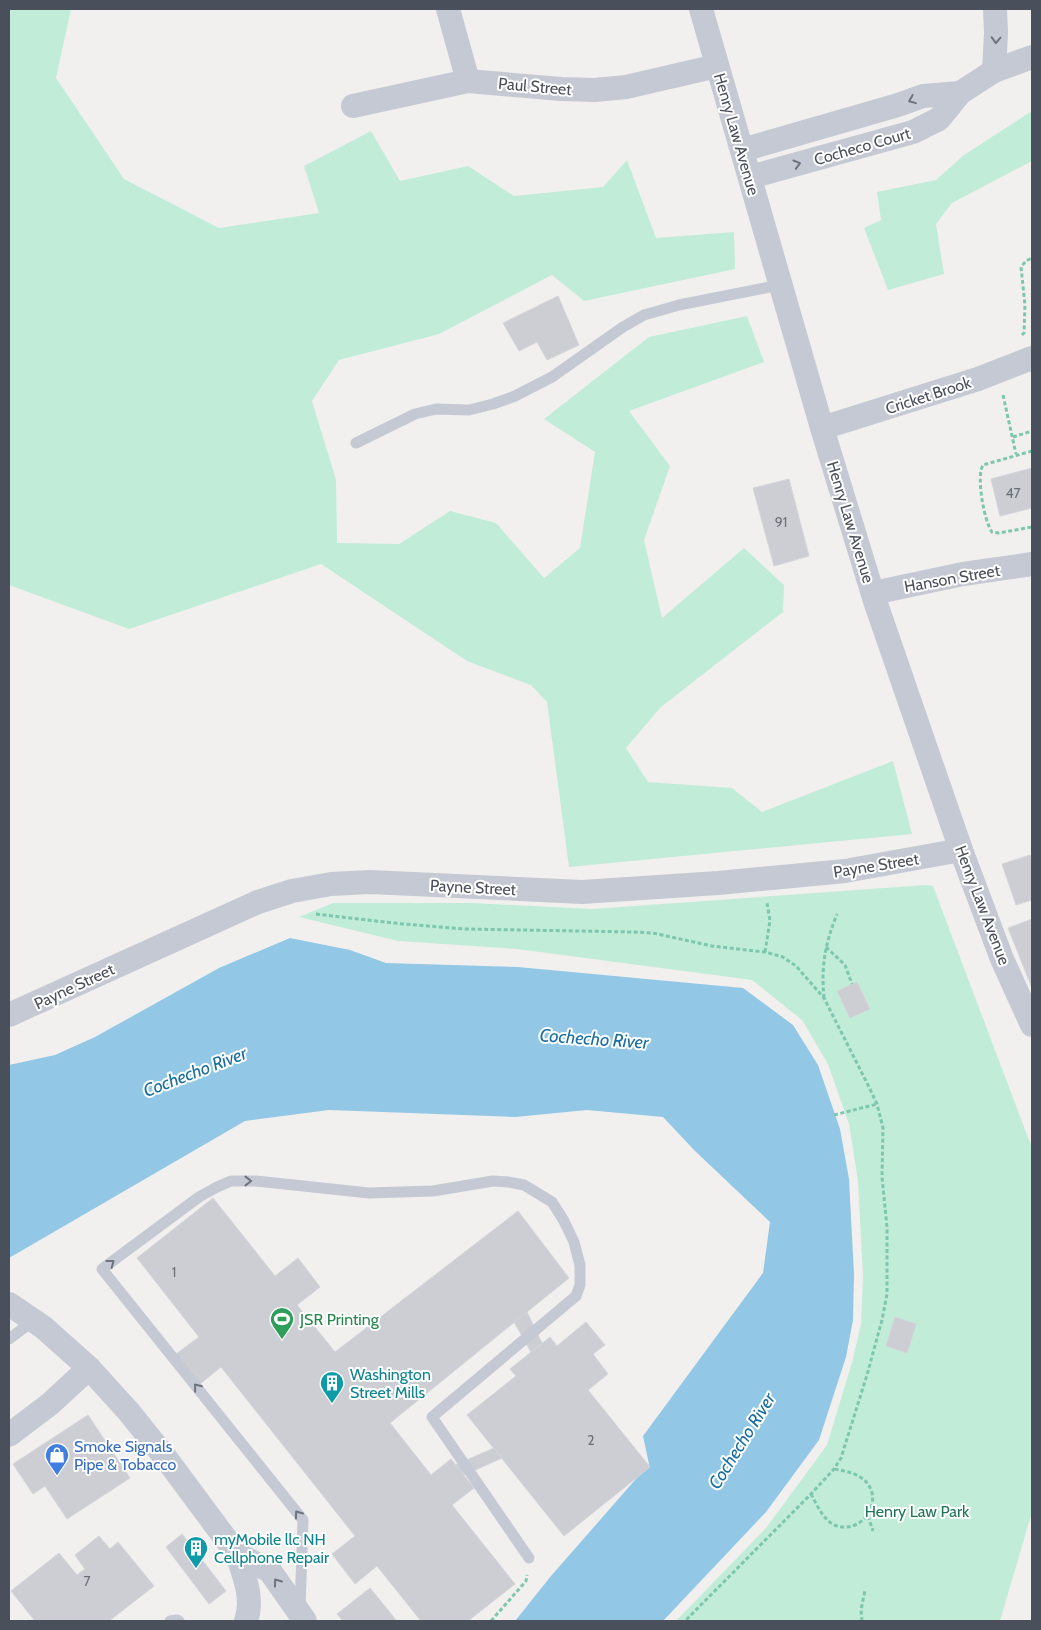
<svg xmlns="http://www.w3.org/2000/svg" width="1041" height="1630" font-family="Cabin,sans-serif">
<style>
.green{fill:#c1ecd8}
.water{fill:#92c8e5}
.building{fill:#cdced3;stroke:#d4d5da}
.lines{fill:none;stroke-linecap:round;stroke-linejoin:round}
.path{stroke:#7cc7ad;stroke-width:3;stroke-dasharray:4 2.5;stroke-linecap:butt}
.service{stroke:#c4c9d3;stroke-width:11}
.minor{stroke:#c4c9d3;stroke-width:24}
.oneway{stroke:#6e747f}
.labels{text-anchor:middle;stroke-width:4;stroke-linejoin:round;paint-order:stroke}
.number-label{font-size:14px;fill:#6a7079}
.street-label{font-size:16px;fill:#49505b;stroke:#fff}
.leisure-label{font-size:16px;fill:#27864d;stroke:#fff;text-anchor:start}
.culture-label{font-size:16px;fill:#0d838f;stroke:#fff;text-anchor:start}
.shop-label{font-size:16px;fill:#366cbe;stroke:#fff;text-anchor:start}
.park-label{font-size:16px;fill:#1f7758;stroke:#fff}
.water-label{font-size:18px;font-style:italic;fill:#186f9f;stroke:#fff}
</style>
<rect width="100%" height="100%" fill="#f2f0ef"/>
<g class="green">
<path d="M9,9H71L56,78L124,179L219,228L319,213L304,166L371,131L400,181L468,166L514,196L603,187L627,160L656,238L734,232L735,269L584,301L552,275L439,334L339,360L312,401L336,480L337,543L399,544L450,511L496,523L544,578L580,548L595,452L544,419L649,337L747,316L764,362L629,411L670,466L644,540L662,618L744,548L784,585L783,612L661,707L626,748L648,782L732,788L762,812L893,761L912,834L569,867L547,702L531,685L467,661L321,564L129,629L9,585Z"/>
<path d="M1032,111V161L952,203L936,224L944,274L888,290L864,228L881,220L877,192L936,180L964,155Z"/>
<path d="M926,885L933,886L1032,1148V1512L1000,1621H676L766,1528L827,1445L853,1359L861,1324L863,1276L858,1181L849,1124L828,1064L802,1020L752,980L517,949L398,941L299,917L333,903H472L592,909Z"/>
</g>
<path class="water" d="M290,938L350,950L386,963L518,967L743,988L793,1025L818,1065L840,1129L849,1179L854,1274L853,1320L846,1357L819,1440L766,1512L663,1621H515L551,1576L649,1464L643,1436L763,1273L770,1222L695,1151L663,1117L587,1110L515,1117L329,1110L245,1121L9,1258V1065L55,1055L95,1037L219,968Z"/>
<g class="building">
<path d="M558,296L579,345L547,360L537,342L519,351L503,323Z"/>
<path d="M1032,468V508L1000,516L991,479Z"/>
<path d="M789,479L809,556L774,566L753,488Z"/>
<path d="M1030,855L1032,862V900L1016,905L1002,864Z"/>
<path d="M1032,919V988L1008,928Z"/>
<path d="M857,982L870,1009L850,1018L837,991Z"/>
<path d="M213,1198L275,1276L298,1258L320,1287L297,1305L335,1352L518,1211L569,1278L390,1423L431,1475L451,1459L474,1488L452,1505L515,1584L468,1621H421L377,1566L355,1584L332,1554L355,1536L221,1367L200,1384L176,1354L199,1337L137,1258Z"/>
<path d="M527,1312L542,1343L531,1352L514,1322Z"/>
<path d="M895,1317L916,1324L907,1353L886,1346Z"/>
<path d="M586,1322L605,1345L593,1354L608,1374L588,1390L650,1467L564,1536L467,1415L516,1376L510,1369L550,1337L557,1346Z"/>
<path d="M88,1415L130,1478L67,1519L45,1486L33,1494L13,1464Z"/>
<path d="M494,1448L502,1458L464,1475L455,1465Z"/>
<path d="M182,1534L226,1591L209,1604L166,1547Z"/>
<path d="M99,1536L110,1549L118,1542L154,1586L109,1621H35L11,1591L59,1553L77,1575L85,1569L75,1555Z"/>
<path d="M370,1588L397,1621H343L337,1614Z"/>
</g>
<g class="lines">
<g class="path">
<path d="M1022,335L1024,333L1025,305L1021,267L1026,261L1032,258"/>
<path d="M1003,395L1016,454"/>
<path d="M1013,437L1032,431"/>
<path d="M1032,451L983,465C976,476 984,521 992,532L999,533L1032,527"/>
<path d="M316,914L403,924L465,929L634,932L653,933L712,946L765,952L783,957L796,966L824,998L867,1083L877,1104L883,1128L882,1177L887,1227V1294L882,1320L867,1375L841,1458L834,1469L811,1494L685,1621"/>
<path d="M826,947L845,965L852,984"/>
<path d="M765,952L770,921L767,903"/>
<path d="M824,998C821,966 825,944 837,914"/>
<path d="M834,1115L877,1104"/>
<path d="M811,1494C817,1505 824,1522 837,1526C864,1534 886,1498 863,1479C854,1472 844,1471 834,1469"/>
<path d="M868,1516L873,1531"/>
<path d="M491,1621L526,1581L527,1575"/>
<path d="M862,1621L861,1610L865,1590"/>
</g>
<g class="service">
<path d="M356,443L415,414L436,409L469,410L493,404L515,396L552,377L623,327L644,315L679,305L780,285"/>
<path d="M9,1339L33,1321"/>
<path d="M300,1610L303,1520L102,1269L199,1197L217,1187L231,1181H256L369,1193L433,1191L493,1181L508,1182L524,1185L552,1202L564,1221L574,1242L580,1265V1285L576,1296L432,1417L529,1558"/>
<path d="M170,1621L177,1620L179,1621"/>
</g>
<g class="minor">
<path d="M448,9L468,81"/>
<path d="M701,9L822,428L875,601L961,850L1002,959L1032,1025"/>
<path d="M994,71L996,33L995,9"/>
<path d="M353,106L468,81L561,89L595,90L626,87L717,66"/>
<path d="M742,150L898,105L923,96L960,93"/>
<path d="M750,177L913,132L939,119L960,93L994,71L1032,57"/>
<path d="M822,428L978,379L1032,358"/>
<path d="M873,593L963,574L1032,564"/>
<path d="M9,1015L258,902L292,891L331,884L370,882L582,892L718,883L845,871L961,850"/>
<path d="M9,1304L43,1327L89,1368L129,1412L165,1457L237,1554L270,1571L305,1621"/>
<path d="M9,1435L50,1404L89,1368"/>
<path d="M237,1554C244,1576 254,1598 246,1621"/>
</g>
</g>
<defs><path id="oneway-chevron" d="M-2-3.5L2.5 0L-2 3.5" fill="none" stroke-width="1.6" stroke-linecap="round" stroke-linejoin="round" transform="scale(1.25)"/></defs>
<g class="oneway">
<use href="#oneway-chevron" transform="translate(996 40) rotate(92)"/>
<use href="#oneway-chevron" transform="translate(912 100) rotate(158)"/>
<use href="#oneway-chevron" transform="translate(797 164) rotate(-16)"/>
<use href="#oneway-chevron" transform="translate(248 1181)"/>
<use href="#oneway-chevron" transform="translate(111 1263) rotate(-37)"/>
<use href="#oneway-chevron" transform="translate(197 1387) rotate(-129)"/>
<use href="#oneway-chevron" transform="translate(298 1514) rotate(-126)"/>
<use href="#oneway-chevron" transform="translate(277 1582) rotate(-126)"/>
</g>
<defs>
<g id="stadium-pin" transform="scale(1.25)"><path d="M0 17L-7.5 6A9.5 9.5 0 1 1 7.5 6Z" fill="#2e9e5b" stroke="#fff"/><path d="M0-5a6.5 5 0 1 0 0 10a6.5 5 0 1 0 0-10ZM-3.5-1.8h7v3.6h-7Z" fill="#fff"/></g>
<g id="building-pin" transform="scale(1.25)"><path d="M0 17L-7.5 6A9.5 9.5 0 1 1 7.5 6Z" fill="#0f9aa8" stroke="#fff"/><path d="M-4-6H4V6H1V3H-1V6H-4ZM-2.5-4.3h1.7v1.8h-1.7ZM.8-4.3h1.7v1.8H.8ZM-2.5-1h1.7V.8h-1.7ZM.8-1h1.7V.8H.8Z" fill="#fff"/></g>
<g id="shop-pin" transform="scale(1.25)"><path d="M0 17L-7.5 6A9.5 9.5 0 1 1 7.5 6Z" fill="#3f7fe0" stroke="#fff"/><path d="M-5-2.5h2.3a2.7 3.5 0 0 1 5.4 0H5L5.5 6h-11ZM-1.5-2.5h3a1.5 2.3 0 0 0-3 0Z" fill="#fff"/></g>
</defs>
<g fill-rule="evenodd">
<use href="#stadium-pin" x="282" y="1319"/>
<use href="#building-pin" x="332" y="1383"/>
<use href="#shop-pin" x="57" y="1455"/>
<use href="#building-pin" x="196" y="1548"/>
</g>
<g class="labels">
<g class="number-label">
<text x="1013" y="498">47</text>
<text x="781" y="527">91</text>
<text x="174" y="1277">1</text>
<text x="591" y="1445">2</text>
<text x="87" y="1586">7</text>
</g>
<g class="street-label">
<text transform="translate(535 86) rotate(5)" y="6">Paul Street</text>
<text transform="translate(737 134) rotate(74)" y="6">Henry Law Avenue</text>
<text transform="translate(862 146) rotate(-16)" y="6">Cocheco Court</text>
<text transform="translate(928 395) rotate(-18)" y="6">Cricket Brook</text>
<text transform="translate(851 522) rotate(73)" y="6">Henry Law Avenue</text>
<text transform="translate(952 578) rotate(-10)" y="6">Hanson Street</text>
<text transform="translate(876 865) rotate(-9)" y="6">Payne Street</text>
<text transform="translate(473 887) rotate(3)" y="6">Payne Street</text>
<text transform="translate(983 905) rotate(69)" y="6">Henry Law Avenue</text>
<text transform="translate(74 986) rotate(-25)" y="6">Payne Street</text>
</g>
<g class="leisure-label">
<text x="300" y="1325">JSR Printing</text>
</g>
<g class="culture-label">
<text x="350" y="1380">Washington<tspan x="350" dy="18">Street Mills</tspan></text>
<text x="214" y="1545">myMobile llc NH<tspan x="214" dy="18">Cellphone Repair</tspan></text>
</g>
<g class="shop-label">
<text x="74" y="1452">Smoke Signals<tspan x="74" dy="18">Pipe &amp; Tobacco</tspan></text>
</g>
<g class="park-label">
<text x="917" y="1517">Henry Law Park</text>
</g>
<g class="water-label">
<text transform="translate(594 1039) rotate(4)" y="6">Cochecho River</text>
<text transform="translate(195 1072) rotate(-21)" y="6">Cochecho River</text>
<text transform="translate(742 1441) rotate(-58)" y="6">Cochecho River</text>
</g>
</g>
<rect width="1041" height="1630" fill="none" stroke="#49505b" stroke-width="20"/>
</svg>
